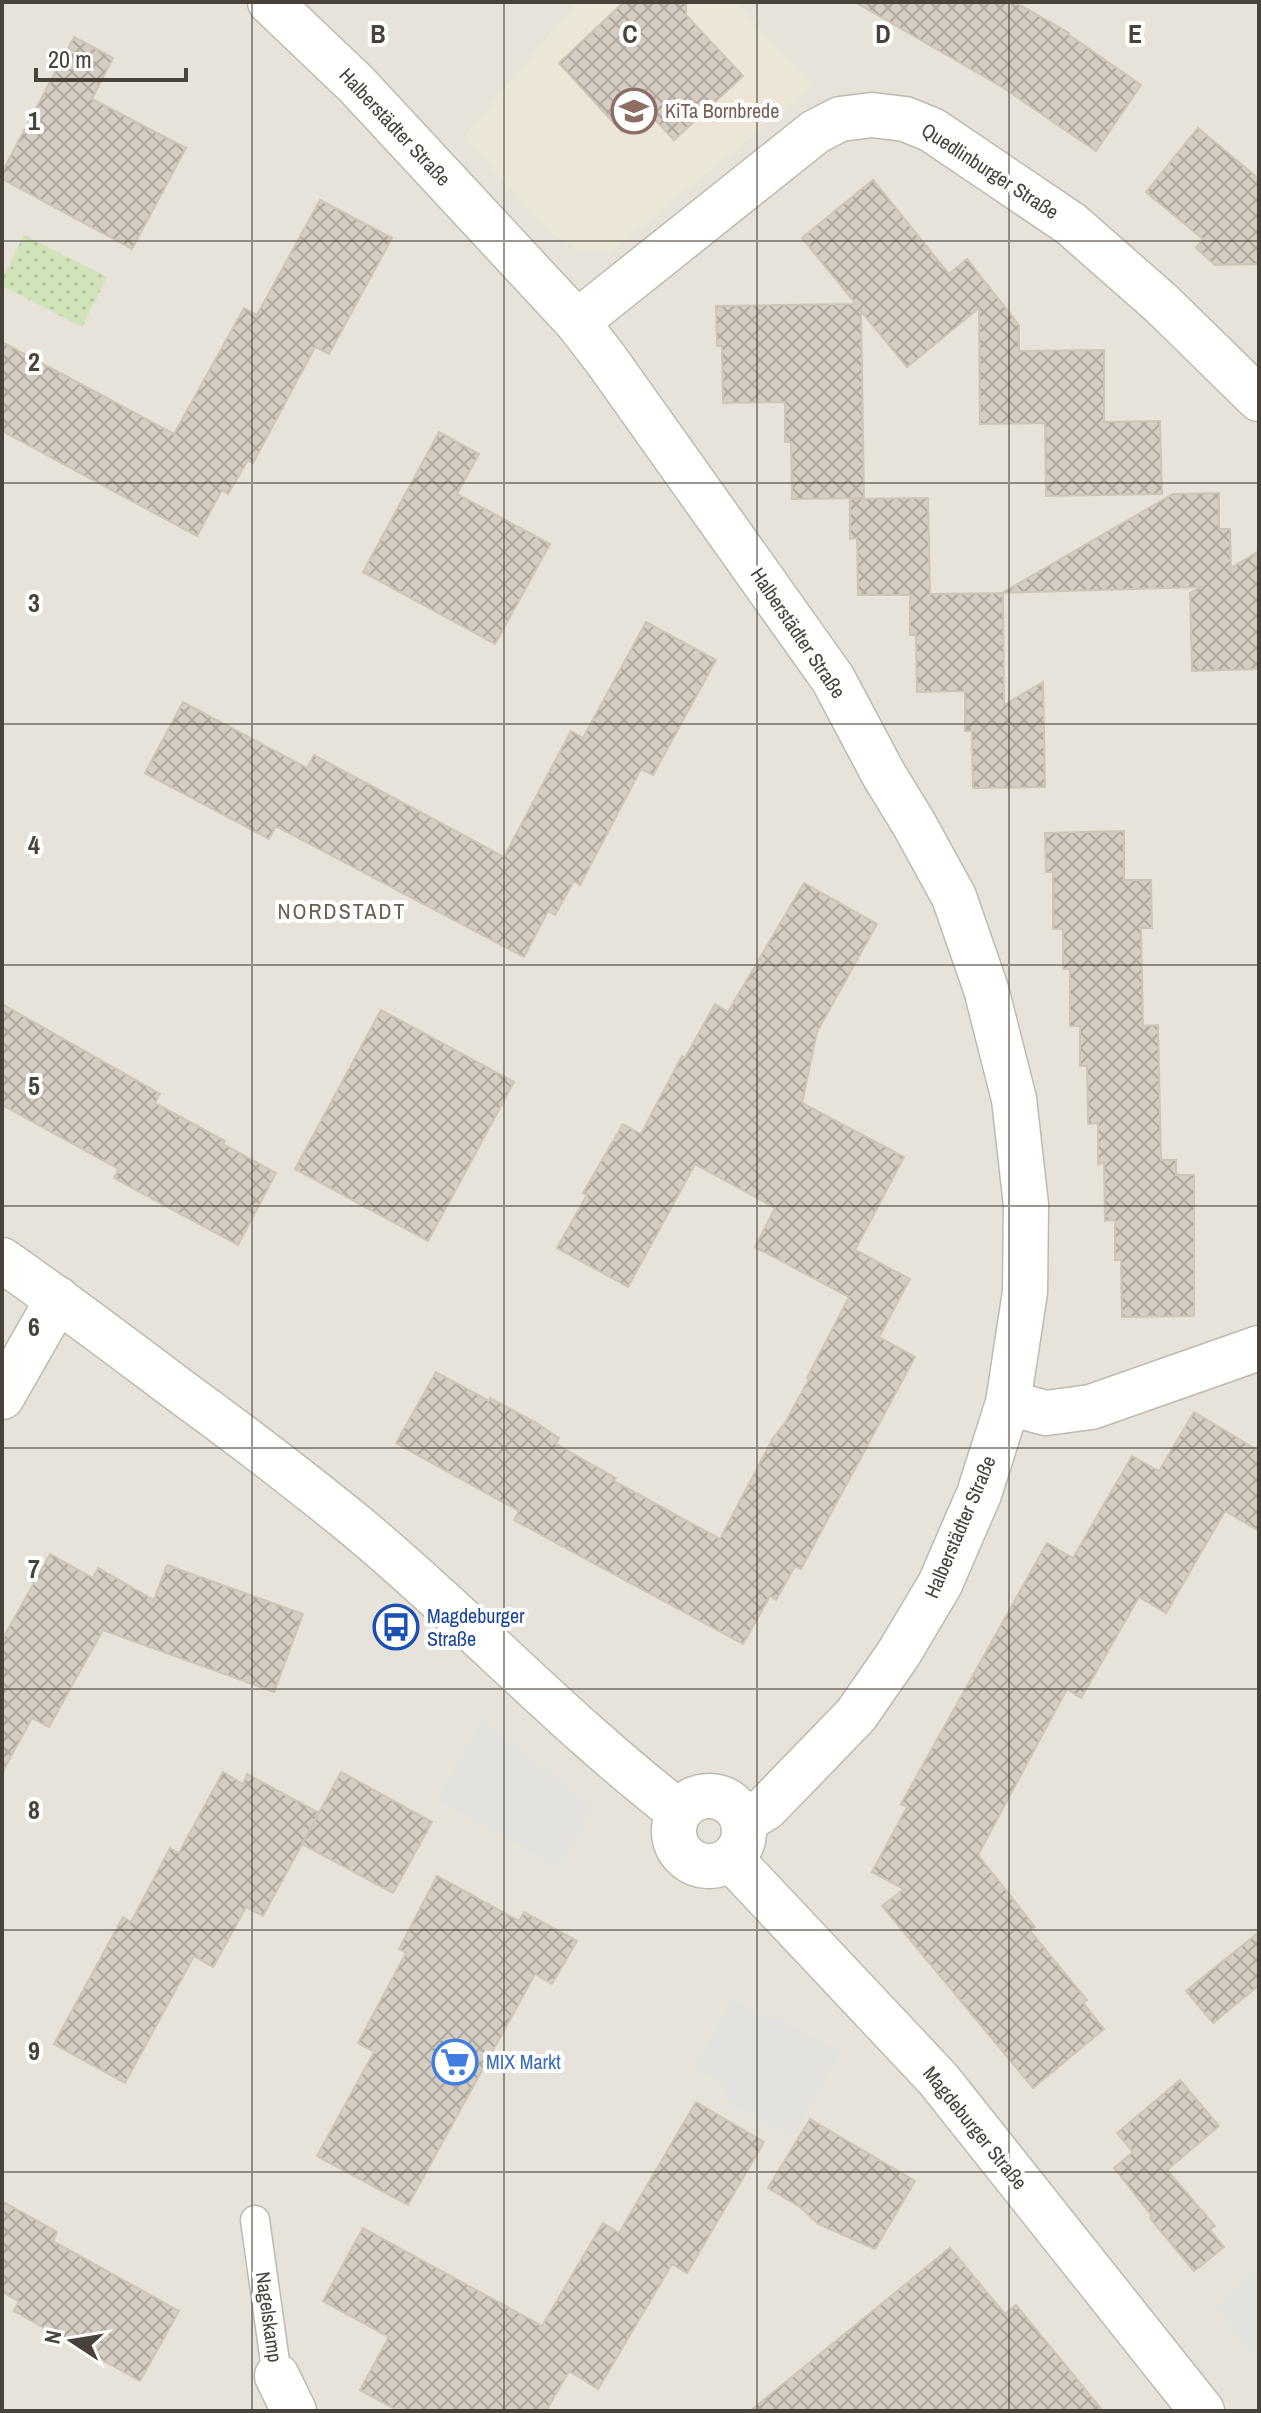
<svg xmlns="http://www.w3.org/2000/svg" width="1261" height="2413" font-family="'Archivo Narrow',sans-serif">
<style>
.residential{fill:#e8e3da}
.education{fill:#ece6d7}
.grass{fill:url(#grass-dots)}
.parking{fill:#e4e2df}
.building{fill:url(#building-cross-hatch);stroke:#cfc5b6;stroke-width:2}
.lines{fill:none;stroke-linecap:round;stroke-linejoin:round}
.service-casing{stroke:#bfb9af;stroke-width:31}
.minor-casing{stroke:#bfb9af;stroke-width:47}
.service{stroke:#fff;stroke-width:28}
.minor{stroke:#fff;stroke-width:44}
.grid{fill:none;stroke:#48423a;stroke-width:2;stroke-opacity:0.55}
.labels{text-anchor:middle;stroke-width:8;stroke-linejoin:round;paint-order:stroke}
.education-label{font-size:20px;fill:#785e54;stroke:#fff;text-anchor:start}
.street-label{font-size:20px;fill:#48423a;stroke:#fff}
.transit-label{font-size:20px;fill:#164399;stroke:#fff;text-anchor:start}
.shop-label{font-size:20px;fill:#366cbe;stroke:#fff;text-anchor:start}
.neighbourhood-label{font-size:22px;letter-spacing:2px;fill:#6a6052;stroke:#fff}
.grid-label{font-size:26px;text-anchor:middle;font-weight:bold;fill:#48423a;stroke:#fff;stroke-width:8;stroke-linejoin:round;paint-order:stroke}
</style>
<defs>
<pattern id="grass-dots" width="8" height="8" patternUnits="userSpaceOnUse" patternTransform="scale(2)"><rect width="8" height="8" fill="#d1e4b9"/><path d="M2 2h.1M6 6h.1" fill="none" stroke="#b5c5a0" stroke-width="1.8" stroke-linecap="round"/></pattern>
<pattern id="building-cross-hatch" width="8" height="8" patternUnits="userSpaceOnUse" patternTransform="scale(2)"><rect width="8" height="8" fill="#d5cdc2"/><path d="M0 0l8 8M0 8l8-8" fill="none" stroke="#afa89f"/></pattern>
</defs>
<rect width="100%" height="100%" fill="#f4f2ec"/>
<rect class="residential" x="2" y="2" width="1257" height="2409"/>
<path class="education" d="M577,2H735L814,86L611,251L579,252L548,231L464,137Z"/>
<path class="grass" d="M24,235L107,277L82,327L2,286V279Z"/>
<g class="parking">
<path d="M482,1718L594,1808L559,1868L437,1800Z"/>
<path d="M732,1999L770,2020L774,2015L841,2052L793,2138L721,2098L727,2086L694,2068Z"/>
<path d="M1259,2269V2361L1214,2307Z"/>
</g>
<g class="building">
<path d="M624,2H686V15L743,76L674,140L646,110L622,132L559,63Z"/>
<path d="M855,2H1015L1069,33L1068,34L1141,85L1096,151L1002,87Z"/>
<path d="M74,37L113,58L92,99L186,148L132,249L2,179V172Z"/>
<path d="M1198,128L1259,179V264L1215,265L1196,248L1203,239L1146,192Z"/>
<path d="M873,180L949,274L967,259L1019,325V351L1104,350V422L1160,421L1162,494L1046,496L1045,423L980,424L979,308L907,367L861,311L864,498L792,499L791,442H785V402L723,403L722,346H717L716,306L856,304L802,238Z"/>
<path d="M320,200L392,238L329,354L315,347L253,463L248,460L228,494L222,490L197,536L2,431V342L174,434L244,308L257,315Z"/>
<path d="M439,432L479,454L457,494L550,544L495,644L363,572Z"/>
<path d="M1219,493V529H1230L1231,568L1259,551V669L1192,671L1190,593L1200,587L1002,593L1173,494Z"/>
<path d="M928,498L930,594L1003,593L1004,705L1043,682L1045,787L973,788L972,731H965V691L917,692L916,635H910V595H858L857,538L850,539V499Z"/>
<path d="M646,622L716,660L653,775L641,769L580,885L574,881L555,915L548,911L524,957L276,826L269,839L145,773L183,702L307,768L314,755L504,857L571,731L583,738Z"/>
<path d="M1124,831V880H1151L1152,928H1141L1143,1026L1158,1025L1161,1160H1176V1175H1194V1316L1122,1317L1121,1260H1115V1220L1105,1221L1104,1163L1098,1164V1123L1088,1124L1087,1066H1080V1026H1070V969H1063V929H1053V872H1046L1045,833Z"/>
<path d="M804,883L877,924L817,1032L802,1103L904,1157L855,1250L910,1279L879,1337L915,1357L801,1569L795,1566L776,1600L770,1596L743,1644L514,1520L519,1511L396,1443L436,1372L489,1401L490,1398L535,1422L559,1438L556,1444L616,1478L614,1481L720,1539L773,1438L785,1423L809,1379L807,1378L849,1297L755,1247L775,1208L695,1164L628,1287L557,1248L587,1195L583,1193L623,1124L641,1134L682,1056L685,1058L715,1004L728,1012Z"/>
<path d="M2,1004L160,1094L155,1103L225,1141L223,1144L276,1173L238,1245L114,1178L119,1169L2,1105Z"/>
<path d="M381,1010L514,1082L428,1241L295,1169Z"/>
<path d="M1194,1412L1259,1451V1531L1225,1511L1166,1613L1139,1597L1081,1698L1067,1689L978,1855L1035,1927L1030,1931L1087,2000L1083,2003L1104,2029L1033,2088L882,1906L904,1889L872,1872L907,1807L901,1804L1047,1543L1073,1558L1132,1456L1159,1471Z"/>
<path d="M50,1554L93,1578L98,1568L154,1600L167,1565L303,1614L274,1692L103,1630L49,1727L32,1718L2,1773V1640Z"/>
<path d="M223,1772L243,1784L247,1774L319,1813L263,1916L246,1907L213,1967L194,1956L125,2083L54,2044L123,1917L131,1922L170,1848L179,1853Z"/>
<path d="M341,1772L432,1822L393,1893L302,1844Z"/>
<path d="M437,1876L519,1921L524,1912L577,1941L552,1984L535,1974L408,2205L317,2156L374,2052L358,2043L406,1953L399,1949Z"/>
<path d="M1259,1932V1985L1213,2023L1186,1991Z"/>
<path d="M1180,2080L1219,2126L1167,2170L1215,2226L1210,2230L1224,2247L1194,2271L1150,2218L1152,2216L1114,2168L1133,2152L1117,2133Z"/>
<path d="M696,2102L764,2142L687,2273L672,2264L598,2389L569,2371L546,2411H398L360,2390L389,2337L323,2301L363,2228L542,2326L603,2223L619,2233Z"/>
<path d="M810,2119L915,2181L875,2249L818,2224L800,2207L768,2188Z"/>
<path d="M2,2201L57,2232L53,2241L179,2311L140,2381L14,2311L19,2301L2,2292Z"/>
<path d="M950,2248L1005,2314L1016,2305L1103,2411H750Z"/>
</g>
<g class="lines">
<g class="service-casing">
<path id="service" d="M255,2220L277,2376"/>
</g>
<g class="minor-casing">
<g id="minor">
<path d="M270,2L356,84L577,322L607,361L833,679L884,775L914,824L954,897L986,989L1014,1099L1026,1205L1025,1292L1008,1403L979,1494L940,1584L899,1653L856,1715L766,1808L743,1822"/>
<path d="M577,322L815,132L840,119L872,115L905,119L932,130L1071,224L1162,304L1259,399"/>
<path d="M2,1260C64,1303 123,1348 183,1393C242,1436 300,1480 356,1526C467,1618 565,1724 679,1812"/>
<path d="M2,1397L58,1299"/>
<path d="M1008,1403L1046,1413L1091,1407L1259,1348"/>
<circle cx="709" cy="1831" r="35"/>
<path d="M731,1859L938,2079L1202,2411"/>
<path d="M277,2376L294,2411"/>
</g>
</g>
<use href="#service" class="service"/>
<use href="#minor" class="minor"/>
</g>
<path class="grid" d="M252,2V2411M504,2V2411M757,2V2411M1009,2V2411M2,241H1259M2,483H1259M2,724H1259M2,965H1259M2,1206H1259M2,1448H1259M2,1689H1259M2,1930H1259M2,2172H1259"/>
<defs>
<g id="school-ring" transform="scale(2.3)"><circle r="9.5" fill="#fff" stroke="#8d6e63" stroke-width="1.5"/><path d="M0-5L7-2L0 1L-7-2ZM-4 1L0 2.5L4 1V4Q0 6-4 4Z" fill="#8d6e63"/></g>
<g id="bus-ring" transform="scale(2.3)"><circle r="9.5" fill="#fff" stroke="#1a4fb4" stroke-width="1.5"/><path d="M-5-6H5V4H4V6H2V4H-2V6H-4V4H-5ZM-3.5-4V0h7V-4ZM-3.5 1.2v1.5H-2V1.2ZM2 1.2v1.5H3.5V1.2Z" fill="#1a4fb4"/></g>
<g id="supermarket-ring" transform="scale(2.3)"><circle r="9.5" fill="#fff" stroke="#3f7fe0" stroke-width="1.5"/><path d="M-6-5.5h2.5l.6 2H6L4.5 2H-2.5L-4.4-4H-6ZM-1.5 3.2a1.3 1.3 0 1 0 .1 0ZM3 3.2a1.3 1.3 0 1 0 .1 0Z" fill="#3f7fe0"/></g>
</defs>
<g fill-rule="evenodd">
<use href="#school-ring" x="634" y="111"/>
<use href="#bus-ring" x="396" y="1627"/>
<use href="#supermarket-ring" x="455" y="2062"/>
</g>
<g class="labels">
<g class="education-label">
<text x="665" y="118">KiTa Bornbrede</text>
</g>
<g class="street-label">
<text transform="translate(395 127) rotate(47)" y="7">Halberstädter Straße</text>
<text transform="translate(990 171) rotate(33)" y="7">Quedlinburger Straße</text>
<text transform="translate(798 633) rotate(56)" y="7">Halberstädter Straße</text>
<text transform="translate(960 1527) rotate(-67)" y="7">Halberstädter Straße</text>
<text transform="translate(975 2128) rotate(51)" y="7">Magdeburger Straße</text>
<text transform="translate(269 2317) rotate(82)" y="7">Nagelskamp</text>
</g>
<g class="transit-label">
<text x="427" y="1623">Magdeburger<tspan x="427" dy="23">Straße</tspan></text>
</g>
<g class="shop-label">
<text x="486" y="2069">MIX Markt</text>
</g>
<g class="neighbourhood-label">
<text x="342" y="919">NORDSTADT</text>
</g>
</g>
<g class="grid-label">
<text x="378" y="43">B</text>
<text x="630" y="43">C</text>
<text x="883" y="43">D</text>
<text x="1135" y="43">E</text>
<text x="34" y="130">1</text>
<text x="34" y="371">2</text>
<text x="34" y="612">3</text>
<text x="34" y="854">4</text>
<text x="34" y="1095">5</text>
<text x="34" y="1336">6</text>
<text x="34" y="1578">7</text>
<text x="34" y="1819">8</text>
<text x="34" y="2060">9</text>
</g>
<rect width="1261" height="2413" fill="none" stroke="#48423a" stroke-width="8"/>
<g transform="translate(72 2341) rotate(282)" stroke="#ffffff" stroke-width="6" paint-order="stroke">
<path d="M0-6L14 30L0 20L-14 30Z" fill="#48423a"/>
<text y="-12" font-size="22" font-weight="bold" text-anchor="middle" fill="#48423a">N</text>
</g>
<path d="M36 68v12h150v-12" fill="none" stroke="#48423a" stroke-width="4"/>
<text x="48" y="68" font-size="24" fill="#48423a" stroke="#ffffff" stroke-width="6" paint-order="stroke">20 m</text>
</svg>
